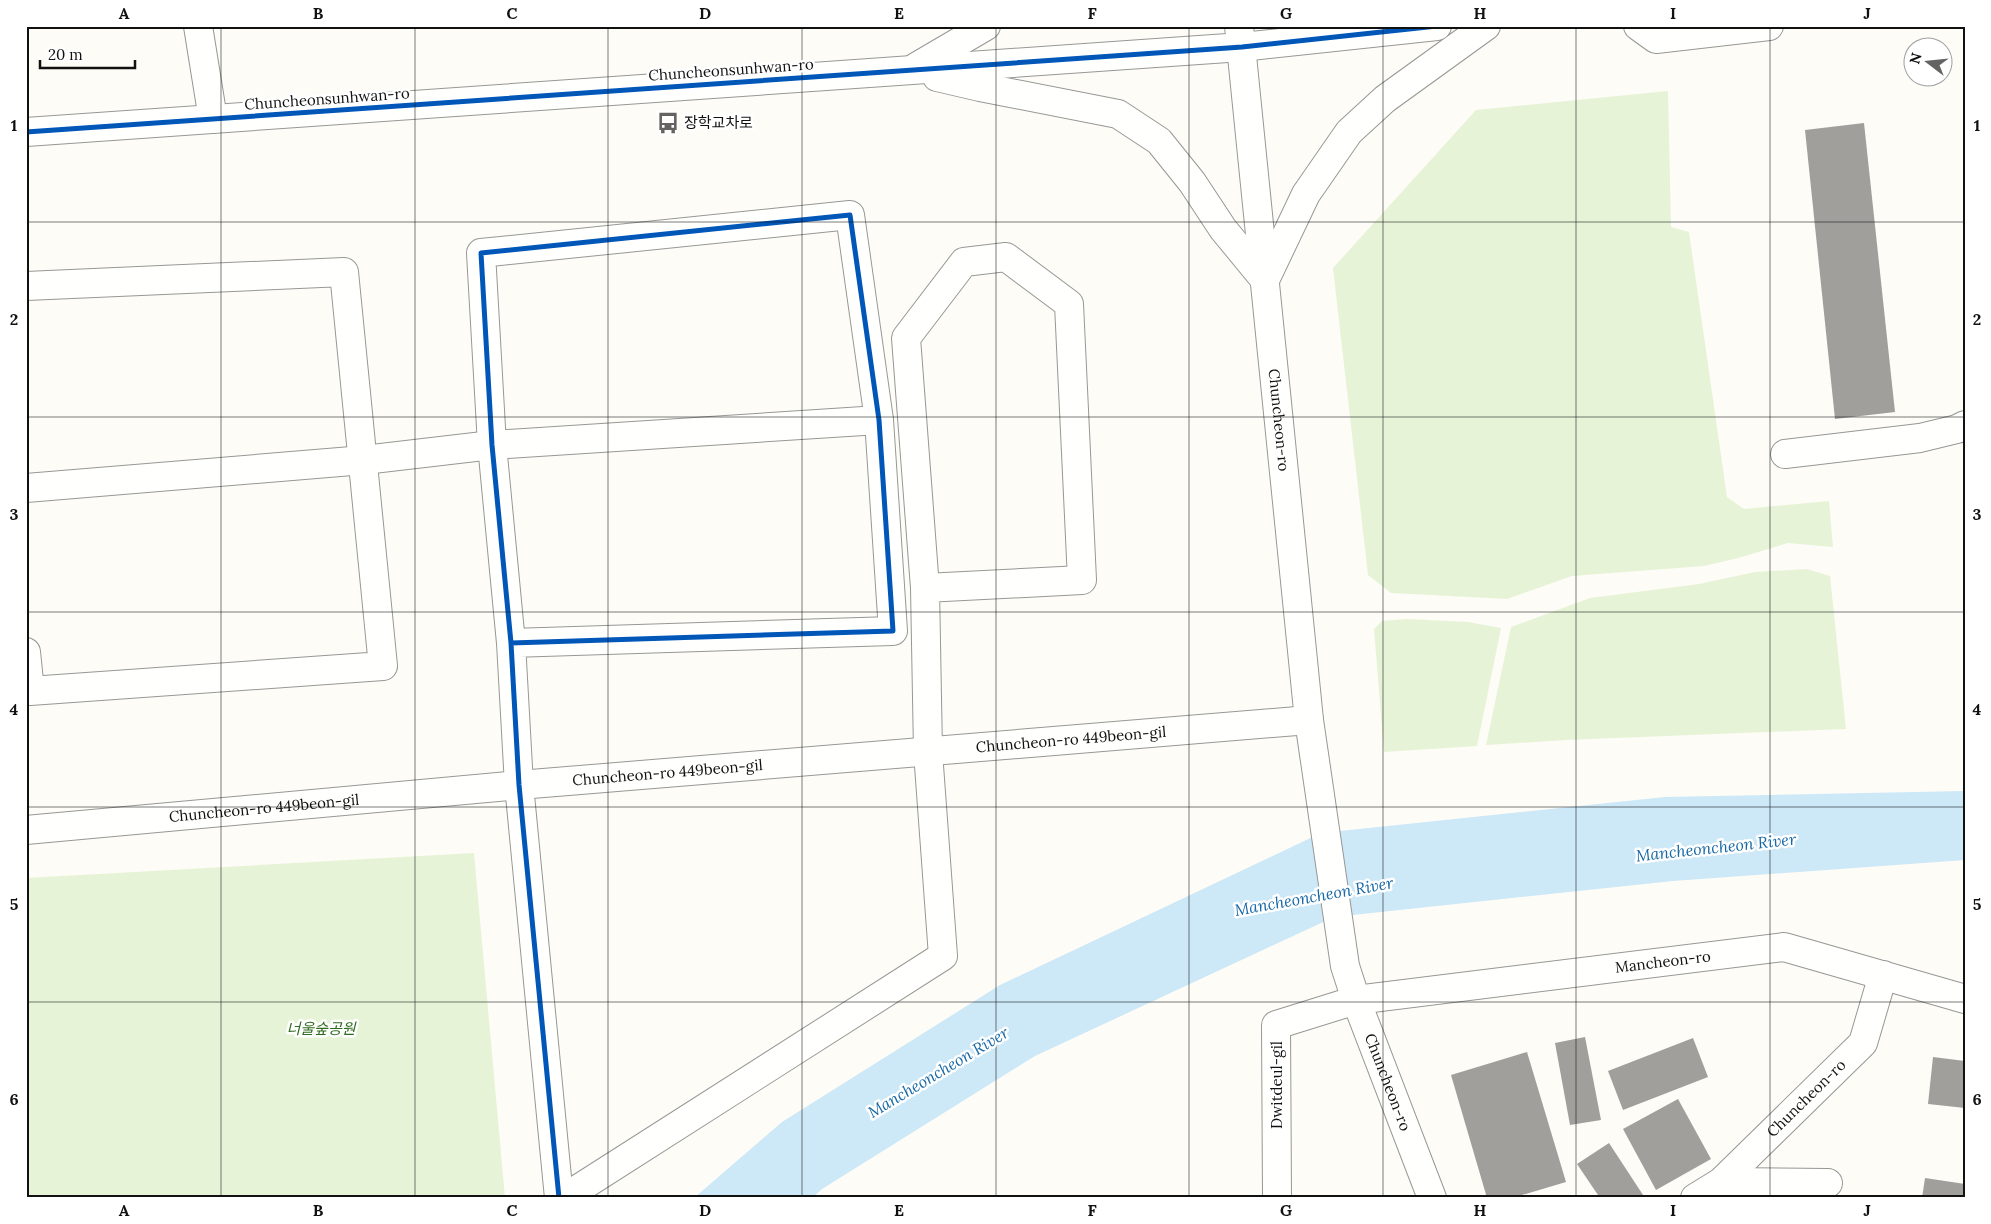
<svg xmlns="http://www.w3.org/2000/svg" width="1991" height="1224" font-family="Lora,'Noto Sans KR',serif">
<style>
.green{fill:#e7f3d7}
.water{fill:#cde8f7}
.building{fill:#a19f9c}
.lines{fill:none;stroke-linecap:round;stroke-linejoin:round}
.minor-casing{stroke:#979795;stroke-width:30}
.minor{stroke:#fffffe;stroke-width:28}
.cycleway-casing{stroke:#fff;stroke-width:8}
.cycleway{stroke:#0057b8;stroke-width:5}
.grid{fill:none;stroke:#111;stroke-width:1;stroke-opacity:0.55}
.labels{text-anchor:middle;stroke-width:5;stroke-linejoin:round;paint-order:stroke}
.street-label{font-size:15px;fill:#111;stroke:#fff}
.poi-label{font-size:15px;fill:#111;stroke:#fff;text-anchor:start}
.park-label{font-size:15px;font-style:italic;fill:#2f6b1f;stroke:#fff}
.water-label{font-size:16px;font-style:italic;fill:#1768a6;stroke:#fff}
.neatline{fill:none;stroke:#111;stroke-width:2}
.grid-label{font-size:16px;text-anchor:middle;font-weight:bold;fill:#111}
</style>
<rect width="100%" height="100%" fill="#fdfcf7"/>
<g class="green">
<path d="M1668,91L1671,227L1689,232L1727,497L1744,509L1829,501L1833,547L1788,543L1738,558L1704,566L1572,576L1507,599L1391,593L1368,575L1333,268L1476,110Z"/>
<path d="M1807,569L1830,576L1846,729L1566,740L1486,745L1511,627L1590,598L1699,584L1755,572Z"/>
<path d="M1407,619L1468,622L1501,628L1477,746L1384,752L1374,629L1382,621Z"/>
<path d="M474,853L505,1198H26V878Z"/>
</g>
<path class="water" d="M1965,791V860L1673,881L1334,917L1035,1056L822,1189L812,1198H694L782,1122L1000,985L1321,833L1665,797Z"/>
<g class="building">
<path d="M1864,123L1895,412L1835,419L1805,130Z"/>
<path d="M1585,1037L1601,1120L1570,1125L1555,1043Z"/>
<path d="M1693,1038L1708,1077L1623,1110L1608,1071Z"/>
<path d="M1527,1052L1566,1182L1512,1198H1487L1451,1075Z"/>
<path d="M1933,1057L1965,1061V1108L1928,1104Z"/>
<path d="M1678,1099L1711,1159L1656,1190L1623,1129Z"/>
<path d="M1609,1143L1645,1198H1600L1577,1164Z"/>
<path d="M1925,1178L1965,1184V1198H1922Z"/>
</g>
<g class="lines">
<g class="minor-casing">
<g id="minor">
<path d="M198,26L213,119"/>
<path id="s1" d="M1239,26L1309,720L1345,966L1356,1000L1432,1198"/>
<path d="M1638,26L1656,39L1769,26"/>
<path d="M916,67L986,26"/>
<path d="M937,77L980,87L1118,114L1159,141L1192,182L1223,229L1265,280L1306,194L1349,132L1385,99L1486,26"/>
<path d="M26,132L1242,47L1437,26"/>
<path d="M26,286L344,272L383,666L30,691L26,652"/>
<path d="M1785,454L1920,438L1957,429L1965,425"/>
<path d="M26,488L364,460L492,445L879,420"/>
<path d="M511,643L893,631L879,420L850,215L481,253L492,445L511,643L519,785L559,1198"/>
<path id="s2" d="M26,830L519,785L1309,720"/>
<path d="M1721,1182L1828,1183"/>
<path d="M564,1198L943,956L928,752L925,588L906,338L964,262L1006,257L1069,304L1082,580L925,588"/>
<path id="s3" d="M1277,1198L1276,1025L1356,1000L1784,947L1965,999"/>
<path id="s4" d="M1695,1198L1721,1182L1863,1043L1883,975"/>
</g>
</g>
<use href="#minor" class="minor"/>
<g class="cycleway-casing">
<g id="cycleway">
<path d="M26,132L1242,47L1437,26"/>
<path d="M511,643L893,631L879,420L850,215L481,253L492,445L511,643L519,785L559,1198"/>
</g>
</g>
<use href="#cycleway" class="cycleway"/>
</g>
<path class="grid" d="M221,26V1198M415,26V1198M608,26V1198M802,26V1198M996,26V1198M1189,26V1198M1383,26V1198M1576,26V1198M1770,26V1198M26,222H1965M26,417H1965M26,612H1965M26,807H1965M26,1002H1965"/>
<defs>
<g id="bus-bare" transform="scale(1.725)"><path d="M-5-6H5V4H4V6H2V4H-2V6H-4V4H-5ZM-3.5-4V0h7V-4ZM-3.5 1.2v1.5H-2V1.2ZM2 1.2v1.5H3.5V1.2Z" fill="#646362" stroke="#fff" stroke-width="2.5" paint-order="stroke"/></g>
</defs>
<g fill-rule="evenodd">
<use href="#bus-bare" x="668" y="123"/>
</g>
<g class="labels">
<g class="street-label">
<text transform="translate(731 70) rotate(-4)" y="5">Chuncheonsunhwan-ro</text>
<text transform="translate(327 99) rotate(-4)" y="5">Chuncheonsunhwan-ro</text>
<text dy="5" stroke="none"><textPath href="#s1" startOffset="396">Chuncheon-ro</textPath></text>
<text dy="5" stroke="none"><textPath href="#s2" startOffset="1049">Chuncheon-ro 449beon-gil</textPath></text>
<text dy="5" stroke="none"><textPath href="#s2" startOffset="644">Chuncheon-ro 449beon-gil</textPath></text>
<text dy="5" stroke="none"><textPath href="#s2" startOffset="239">Chuncheon-ro 449beon-gil</textPath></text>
<text dy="5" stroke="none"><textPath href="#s3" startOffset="566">Mancheon-ro</textPath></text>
<text dy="5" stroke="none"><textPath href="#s1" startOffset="1070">Chuncheon-ro</textPath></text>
<text transform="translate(1277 1085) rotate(-90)" y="5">Dwitdeul-gil</text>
<text dy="5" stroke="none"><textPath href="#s4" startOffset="150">Chuncheon-ro</textPath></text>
</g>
<g class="poi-label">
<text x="684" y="128">장학교차로</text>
</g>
<g class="park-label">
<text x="321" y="1034">너울숲공원</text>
</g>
<g class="water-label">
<text transform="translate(1716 847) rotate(-6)" y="6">Mancheoncheon River</text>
<text transform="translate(1314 896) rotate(-10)" y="6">Mancheoncheon River</text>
<text transform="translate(938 1072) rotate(-31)" y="6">Mancheoncheon River</text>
</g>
</g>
<rect width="1991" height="1224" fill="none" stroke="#ffffff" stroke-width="55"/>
<g transform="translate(1928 62) rotate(286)"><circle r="24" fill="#ffffff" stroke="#a0a0a0"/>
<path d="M0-4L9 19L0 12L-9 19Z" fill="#646362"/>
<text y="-8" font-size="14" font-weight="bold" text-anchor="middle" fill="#111111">N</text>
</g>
<path d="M40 60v8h95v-8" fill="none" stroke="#111111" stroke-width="2.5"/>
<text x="48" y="60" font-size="15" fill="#111111" stroke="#ffffff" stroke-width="4" paint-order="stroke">20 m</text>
<rect x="28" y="28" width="1936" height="1168" class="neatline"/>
<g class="grid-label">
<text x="124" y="19">A</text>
<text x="318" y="19">B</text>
<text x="512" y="19">C</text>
<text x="705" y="19">D</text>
<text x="899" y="19">E</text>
<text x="1092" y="19">F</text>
<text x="1286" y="19">G</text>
<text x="1480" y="19">H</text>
<text x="1673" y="19">I</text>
<text x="1867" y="19">J</text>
<text x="14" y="131">1</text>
<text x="1977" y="131">1</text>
<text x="14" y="325">2</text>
<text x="1977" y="325">2</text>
<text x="14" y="520">3</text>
<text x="1977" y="520">3</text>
<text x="14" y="715">4</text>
<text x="1977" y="715">4</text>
<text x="14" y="910">5</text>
<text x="1977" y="910">5</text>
<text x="14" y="1105">6</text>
<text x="1977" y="1105">6</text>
<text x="124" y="1216">A</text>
<text x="318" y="1216">B</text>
<text x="512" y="1216">C</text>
<text x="705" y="1216">D</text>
<text x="899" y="1216">E</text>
<text x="1092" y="1216">F</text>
<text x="1286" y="1216">G</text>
<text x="1480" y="1216">H</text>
<text x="1673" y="1216">I</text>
<text x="1867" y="1216">J</text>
</g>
</svg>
